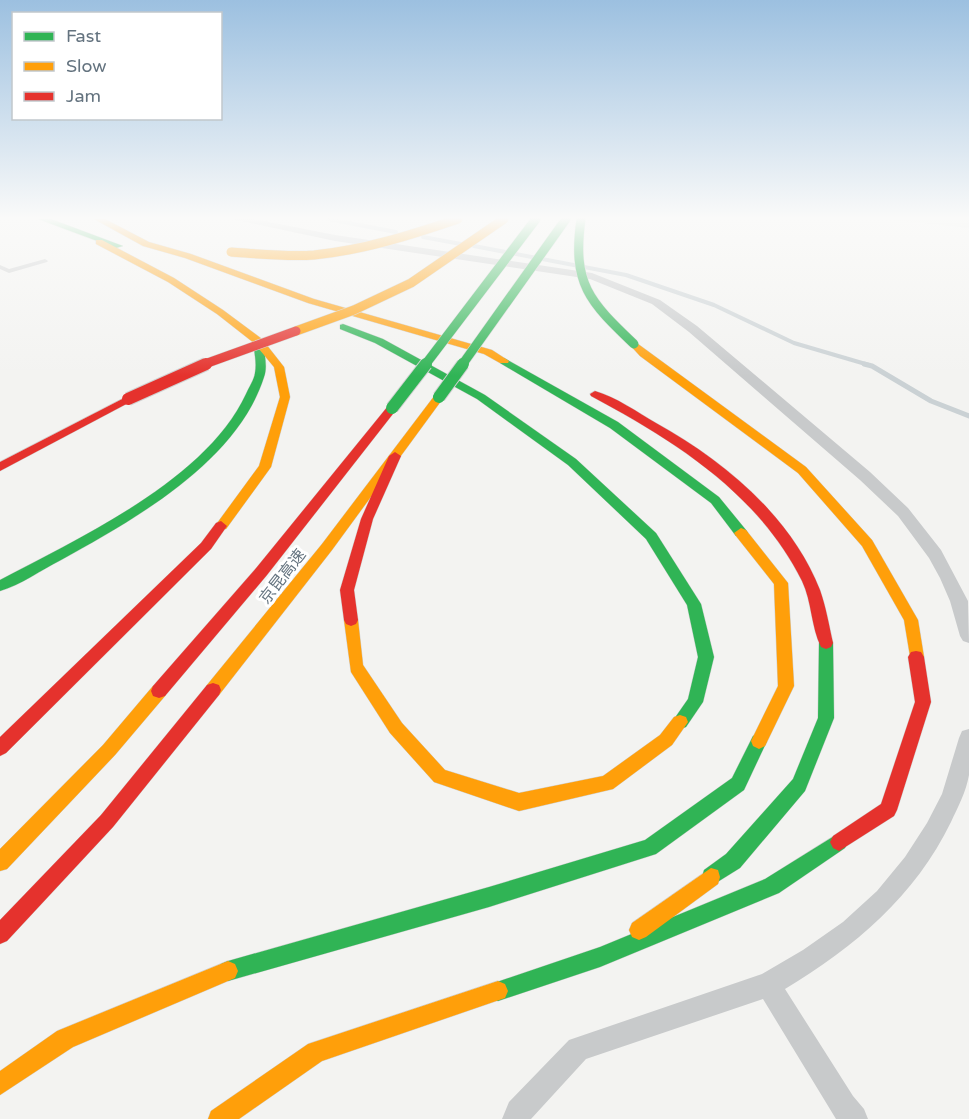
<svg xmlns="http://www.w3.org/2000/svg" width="969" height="1119" font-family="'Varela Round','Noto Sans SC',sans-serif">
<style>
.green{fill:#e2e5df}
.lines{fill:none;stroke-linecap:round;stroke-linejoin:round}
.stream-far1{stroke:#cad1d4;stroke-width:4}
.stream{stroke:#cad1d4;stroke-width:5}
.fast-casing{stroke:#d0d1d1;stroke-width:1}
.slow-casing{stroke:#d0d1d1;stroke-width:1}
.jam-casing{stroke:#d0d1d1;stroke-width:1}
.lane{fill:#c8cacb;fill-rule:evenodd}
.street{fill:#c8cacb;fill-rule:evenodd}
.fast{fill:#30b455;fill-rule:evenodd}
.slow{fill:#ff9f0a;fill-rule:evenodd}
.jam{fill:#e5322d;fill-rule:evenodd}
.fast-bridge-far1-casing{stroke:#d0d1d1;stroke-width:10;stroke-linecap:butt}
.fast-bridge-casing{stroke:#d0d1d1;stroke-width:14;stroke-linecap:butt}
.slow-bridge-casing{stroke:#d0d1d1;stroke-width:10;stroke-linecap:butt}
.jam-bridge-far1-casing{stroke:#d0d1d1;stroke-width:10;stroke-linecap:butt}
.jam-bridge-casing{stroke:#d0d1d1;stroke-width:14;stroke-linecap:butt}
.fast-bridge-far1{stroke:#30b455;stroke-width:9}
.fast-bridge{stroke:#30b455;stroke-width:12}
.slow-bridge{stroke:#ff9f0a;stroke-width:9}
.jam-bridge-far1{stroke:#e5322d;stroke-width:9}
.jam-bridge{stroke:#e5322d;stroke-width:12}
.labels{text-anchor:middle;stroke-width:6;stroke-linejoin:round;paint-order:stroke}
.street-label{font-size:16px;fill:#64737f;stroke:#fff}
</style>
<rect width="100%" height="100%" fill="#f3f3f1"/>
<path class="green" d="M883,219H969V228Z"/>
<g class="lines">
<g class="stream-far1">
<path d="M328,219L396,232"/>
<path d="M423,237L461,244"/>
<path d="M474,246L626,275L714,305L794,343L869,365"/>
</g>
<path class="stream" d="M864,364L872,366L931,401L969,416"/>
<g class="fast-casing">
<g id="fast">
<path d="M38,219H51L123,246L116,248Z"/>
<path d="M343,324L383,339L485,395L576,459L656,533L701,604L714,657L703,702L686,727L680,729L674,727L672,722L688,699L698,657L687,605L646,539L568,465L477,399L375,343L340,329V325Z"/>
<path d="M258,338L263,341C264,353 268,366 264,377C237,462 135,519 61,560C41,570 21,585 0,591V580C81,537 206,480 246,394C249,387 254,380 255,373C257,362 254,352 253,341Z"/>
<path d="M504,358L618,422L719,497L746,530L748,533L746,536H736L711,503L610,428L500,363V359Z"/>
<path d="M826,637L831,639L833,643L834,718L805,791L740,868L711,886L704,884L702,877L704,870L726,854L793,779L818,718L819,643L821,639Z"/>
<path d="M759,733L765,736L767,741L744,790L656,854L489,907L228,981L221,978L218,971L221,964L228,961L489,887L645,840L732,778L753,736Z"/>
<path d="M839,833L845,836L848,842L845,848L779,893L600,967L498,1001L491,998L488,991L491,984L600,947L765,879Z"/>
</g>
</g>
<g class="slow-casing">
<g id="slow">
<path d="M94,219H105L149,242L191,254L314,299L492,350L509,361L508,363H500L484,354L308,303L185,258L143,246Z"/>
<path d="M96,240H102L174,278L223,310L262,339L284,367L290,397L271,467L226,529H216L215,526L259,466L280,397L274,367L254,343L217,314L168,282L96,244Z"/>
<path d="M634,341L806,467L872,540L918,620L924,657L921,662L916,663L911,662L904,620L862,546L798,473L640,356L629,344Z"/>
<path d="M439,394L444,397L332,550L219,695L213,697L207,695L205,690L207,685L322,544L435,395Z"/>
<path d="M741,528L746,530L788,583L794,686L765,746L759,749L753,746L751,741L778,686L774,584L736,536L734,533Z"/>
<path d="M351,614L356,616L358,620L363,665L402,723L445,770L519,793L603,776L660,735L674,717L680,715L686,717L688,722L672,745L613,789L519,811L434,782L390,733L351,672L344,620L346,616Z"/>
<path d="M159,684L165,686L167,691L165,696L115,755L7,869L0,871V849L103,745L153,686Z"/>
<path d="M711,868L718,870L720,877L718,884L646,937L639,940L632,937L629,930L632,923Z"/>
<path d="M228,961L235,964L238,971L235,978L73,1047L0,1095V1071L57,1031Z"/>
<path d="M498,981L505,984L508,991L505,998L322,1061L239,1119H208L211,1111L308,1044Z"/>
</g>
</g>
<g class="jam-casing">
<g id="jam">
<path d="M595,391C616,397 637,412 656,423C723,460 791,516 820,590C826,607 829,625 833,643L831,647L826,649L821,647C811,627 812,602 802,581C758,493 675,441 591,396L590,394Z"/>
<path d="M128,396L133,399L132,401L0,471V462Z"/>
<path d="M392,405L398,408L396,410L267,575L165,696L159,698L153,696L151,691L153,686L257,567L388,406Z"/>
<path d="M395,452L401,456L373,519L354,590L358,620L356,624L351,626L346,624L344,620L340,590L361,519L389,456Z"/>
<path d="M221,521L227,526L211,549L6,753L0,756V737L201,543L216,523Z"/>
<path d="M916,651L921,652L924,657L931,702L897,810L894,816L839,851L833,848L830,842L833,836L881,804L915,702L908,657L911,652Z"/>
<path d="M213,683L219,685L221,690L219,695L113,827L7,941L0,944V920L101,815L207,685Z"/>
</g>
</g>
<path class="lane" d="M45,259L48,261L47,262L9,273L0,269V265L9,269Z"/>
<g class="street">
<path d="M232,219H254L335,235L592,273L660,300L697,326L870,472L908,508L941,550L968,601L969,643L963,641L960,636L950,601L940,578L929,558L898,516L860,480L689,332L652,304L590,279L335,241Z"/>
<path d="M969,729C969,744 969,760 969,775C966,792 958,807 951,822C915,896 855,947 785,989L853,1096L864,1109L868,1119H836L763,999L586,1059L531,1119H502L509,1102L569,1040L762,974L803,950L843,922L877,891L905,857L927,823L942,794L959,738L962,731Z"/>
</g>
<use href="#fast" class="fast"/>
<use href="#slow" class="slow"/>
<use href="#jam" class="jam"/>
<g class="fast-bridge-far1-casing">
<g id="fast-bridge-far1">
<path d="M581,219C572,284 589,301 634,344"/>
<path d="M425,365L536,219"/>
<path d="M462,365L566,219"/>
</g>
</g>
<g class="fast-bridge-casing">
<g id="fast-bridge">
<path d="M439,397L463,364"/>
<path d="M392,408L426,364"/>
</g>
</g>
<g class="slow-bridge-casing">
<g id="slow-bridge">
<path d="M231,252C259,254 287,257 314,255C364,250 411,235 458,219"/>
<path d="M296,331L354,310L411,283L504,219"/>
</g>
</g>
<g class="jam-bridge-far1-casing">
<path id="jam-bridge-far1" d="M202,365L296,331"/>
</g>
<g class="jam-bridge-casing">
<path id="jam-bridge" d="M128,399L206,364"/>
</g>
<use href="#fast-bridge-far1" class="fast-bridge-far1"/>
<use href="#fast-bridge" class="fast-bridge"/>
<use href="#slow-bridge" class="slow-bridge"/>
<use href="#jam-bridge-far1" class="jam-bridge-far1"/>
<use href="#jam-bridge" class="jam-bridge"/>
</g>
<linearGradient id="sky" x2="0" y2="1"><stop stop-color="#9cc0e0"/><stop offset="0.58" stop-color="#fafaf9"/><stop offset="1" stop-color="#fafaf9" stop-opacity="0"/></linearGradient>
<rect width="969" height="376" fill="url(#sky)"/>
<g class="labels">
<g class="street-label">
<text transform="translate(282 576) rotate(-52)" y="6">京昆高速</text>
</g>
</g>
<rect x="12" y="12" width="210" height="108" fill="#ffffff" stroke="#c1c7cc" stroke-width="1.5"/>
<rect x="24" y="32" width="30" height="9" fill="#30b455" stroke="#c1c7cc" stroke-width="1.5"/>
<text x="66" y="42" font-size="18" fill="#64737f">Fast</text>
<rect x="24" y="62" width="30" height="9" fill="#ff9f0a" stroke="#c1c7cc" stroke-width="1.5"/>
<text x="66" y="72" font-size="18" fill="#64737f">Slow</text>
<rect x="24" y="92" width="30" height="9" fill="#e5322d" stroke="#c1c7cc" stroke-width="1.5"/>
<text x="66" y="102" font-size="18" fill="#64737f">Jam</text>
</svg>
